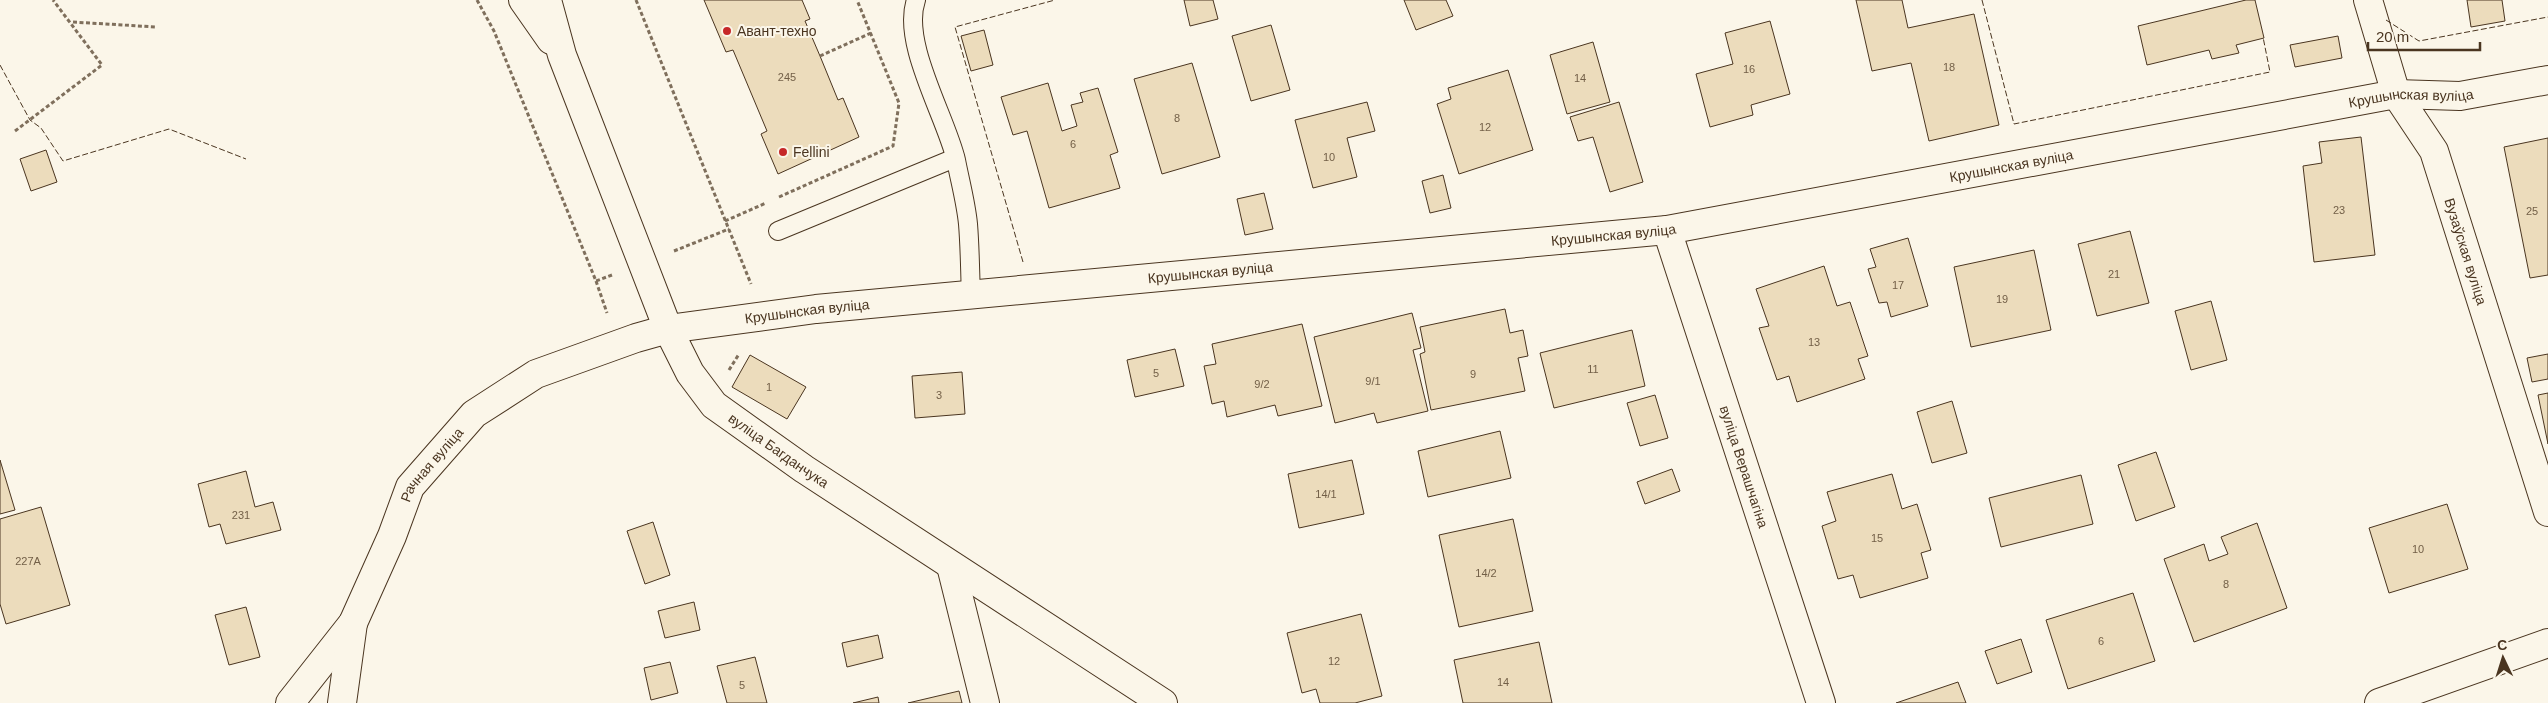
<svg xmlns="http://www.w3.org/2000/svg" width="2548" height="703" font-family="Arial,sans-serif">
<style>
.building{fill:#ecdcbc;stroke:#4a3520}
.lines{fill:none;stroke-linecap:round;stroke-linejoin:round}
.service-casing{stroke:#4a3520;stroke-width:20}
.minor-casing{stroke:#4a3520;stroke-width:30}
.path{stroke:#7f6f5c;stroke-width:3;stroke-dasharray:4 2.5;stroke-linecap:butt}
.service{stroke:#fbf6e9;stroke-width:18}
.minor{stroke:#fbf6e9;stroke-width:28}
.fence{stroke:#4a3520;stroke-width:1;stroke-dasharray:6 2.5;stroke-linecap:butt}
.poi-dot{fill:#c62828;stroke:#fbf6e9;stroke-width:2}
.labels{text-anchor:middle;stroke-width:4;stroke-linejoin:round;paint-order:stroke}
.number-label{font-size:11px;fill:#725f47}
.poi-label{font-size:14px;fill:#4a3520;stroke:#fbf6e9;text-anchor:start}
.street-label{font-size:14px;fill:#4a3520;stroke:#fbf6e9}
</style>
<rect width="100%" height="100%" fill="#fbf6e9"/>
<g class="building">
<path d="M704,0H802L810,19L805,21L820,56L838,100L843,98L859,137L778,174L761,134L767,131L733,50L726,52Z"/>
<path d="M1184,0H1213L1218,19L1190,26Z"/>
<path d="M1404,0H1446L1453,16L1416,30Z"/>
<path d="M1856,0H1902L1908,28L1974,14L1999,125L1929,141L1911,63L1872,71Z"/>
<path d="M2246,0H2255L2264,38L2236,45L2239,53L2212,59L2209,50L2147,65L2138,26Z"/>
<path d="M2467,0H2502L2505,21L2471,27Z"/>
<path d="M1770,21L1790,94L1751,105L1753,115L1710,127L1696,74L1733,64L1725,33Z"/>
<path d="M1271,25L1290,90L1251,101L1232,36Z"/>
<path d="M984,30L993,65L971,71L961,36Z"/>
<path d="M2338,36L2342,58L2295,67L2290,45Z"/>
<path d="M1593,42L1610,102L1567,114L1550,55Z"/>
<path d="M1192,63L1220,157L1162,174L1134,79Z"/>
<path d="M1508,70L1533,150L1459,174L1437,104L1451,99L1448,88Z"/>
<path d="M1048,83L1062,131L1077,126L1071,105L1083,102L1080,93L1098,88L1118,152L1110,155L1120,188L1049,208L1027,131L1013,135L1001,97Z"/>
<path d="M1367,102L1375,131L1347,138L1357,177L1313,188L1295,120Z"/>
<path d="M1619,102L1643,182L1610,192L1593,137L1578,141L1570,117Z"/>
<path d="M2361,137L2375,255L2314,262L2303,166L2322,163L2319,142Z"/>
<path d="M2548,138V275L2530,278L2504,147Z"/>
<path d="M46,150L57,182L31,191L20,159Z"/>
<path d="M1443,175L1451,208L1430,213L1422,181Z"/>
<path d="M1264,193L1273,229L1245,235L1237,199Z"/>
<path d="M2130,231L2149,303L2097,316L2078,244Z"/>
<path d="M1908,238L1928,306L1891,317L1887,302L1879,303L1868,269L1876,267L1870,249Z"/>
<path d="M2034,250L2051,330L1971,347L1954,267Z"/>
<path d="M1824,266L1837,306L1850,302L1868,356L1858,359L1865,379L1797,402L1789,376L1777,380L1759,328L1769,326L1756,289Z"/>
<path d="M2211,301L2227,360L2191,370L2175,311Z"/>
<path d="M1505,309L1510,333L1523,330L1528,356L1518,358L1525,391L1431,410L1420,354L1425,352L1420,327Z"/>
<path d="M1412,313L1421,348L1413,350L1428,411L1377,423L1374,413L1335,423L1314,337Z"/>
<path d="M1302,324L1322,406L1278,416L1275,405L1227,417L1224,401L1212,404L1204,366L1216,364L1212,344Z"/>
<path d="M1632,330L1645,386L1554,408L1540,353Z"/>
<path d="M1175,349L1184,386L1135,397L1127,360Z"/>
<path d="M2548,354V379L2532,382L2527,358Z"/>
<path d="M750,355L806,387L787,419L732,387Z"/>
<path d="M962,372L965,414L915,418L912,376Z"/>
<path d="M2548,393V444L2538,395Z"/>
<path d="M1655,395L1668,438L1640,446L1627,403Z"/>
<path d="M1952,401L1967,453L1932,463L1917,412Z"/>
<path d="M1500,431L1511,478L1428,497L1418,451Z"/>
<path d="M2156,452L2175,507L2136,521L2118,465Z"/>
<path d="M0,460L15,510L0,514Z"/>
<path d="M1352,460L1364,514L1299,528L1288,474Z"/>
<path d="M1672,469L1680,491L1645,504L1637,482Z"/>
<path d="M246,471L255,507L273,502L281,530L226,544L220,524L209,527L198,484Z"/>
<path d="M1892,474L1902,509L1917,504L1931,550L1921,553L1928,578L1860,598L1853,575L1838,579L1822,526L1836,521L1827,492Z"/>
<path d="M2081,475L2093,524L2001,547L1989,498Z"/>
<path d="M2447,504L2468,569L2389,593L2369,528Z"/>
<path d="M41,507L70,605L6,624L0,604V519Z"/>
<path d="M1513,519L1533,611L1459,627L1439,535Z"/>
<path d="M653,522L670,575L645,584L627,531Z"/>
<path d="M2257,523L2287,608L2194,642L2164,559L2204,544L2209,561L2228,554L2221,537Z"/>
<path d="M2133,593L2155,661L2068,689L2046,620Z"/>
<path d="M694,602L700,630L665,638L658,611Z"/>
<path d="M246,607L260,657L229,665L215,615Z"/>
<path d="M1361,614L1382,696L1355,703H1320L1316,689L1302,693L1287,633Z"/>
<path d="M878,635L883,658L847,667L842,643Z"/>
<path d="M2021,639L2032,672L1997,684L1985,651Z"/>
<path d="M1539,642L1552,703H1463L1454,660Z"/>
<path d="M755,657L767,703H727L717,666Z"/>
<path d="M670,662L678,693L651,700L644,668Z"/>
<path d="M1958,682L1966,703H1896Z"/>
<path d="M959,691L962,703H908Z"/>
<path d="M878,697L879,703H853Z"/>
</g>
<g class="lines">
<g class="service-casing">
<g id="service">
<path d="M916,0C901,43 946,117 956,160C960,181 966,203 968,224C970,248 970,272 971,296"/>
<path d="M778,231L955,158"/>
</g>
</g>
<g class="minor-casing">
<g id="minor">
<path d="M523,0L551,40"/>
<path id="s1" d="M547,0L562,55L668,329L690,373L714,405L804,469L1163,703"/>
<path id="s2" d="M2368,0L2396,94L2434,151L2548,512"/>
<path id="s3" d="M1667,230L1821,703"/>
<path d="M951,566L985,703"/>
<path id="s4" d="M290,703L353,623L392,536L410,487L474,414L536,374L636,338L668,329L816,309L1667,230L2396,94L2460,96L2548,80"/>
<path d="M342,703L353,623"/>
<path d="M2379,703L2548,643"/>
</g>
</g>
<g class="path">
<path d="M477,0L494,31L596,281L612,275"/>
<path d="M636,0L751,284"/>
<path d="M73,22L156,27"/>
<path d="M820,56L871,33"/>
<path d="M15,131L102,65L53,0"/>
<path d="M779,197L893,146L899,103L857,0"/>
<path d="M725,221L766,203"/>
<path d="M674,251L729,229"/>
<path d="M596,281L607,313"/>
<path d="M729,370L739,354"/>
</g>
<use href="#service" class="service"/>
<use href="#minor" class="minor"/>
<g class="fence">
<path d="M1982,0L2014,124L2270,72L2263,37"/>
<path d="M2386,20L2419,41L2548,17"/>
<path d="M0,65L30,120L41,128L63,161L169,129L246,159"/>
<path d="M1023,262L955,27L1055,0"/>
</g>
</g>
<g class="poi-dot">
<circle cx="727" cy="31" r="5"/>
<circle cx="783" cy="152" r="5"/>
</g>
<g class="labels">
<g class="number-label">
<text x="1949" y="71">18</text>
<text x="1749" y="73">16</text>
<text x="787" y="81">245</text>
<text x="1580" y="82">14</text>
<text x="1177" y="122">8</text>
<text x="1485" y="131">12</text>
<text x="1073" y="148">6</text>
<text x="1329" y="161">10</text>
<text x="2339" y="214">23</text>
<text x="2532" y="215">25</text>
<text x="2114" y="278">21</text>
<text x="1898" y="289">17</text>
<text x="2002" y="303">19</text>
<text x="1814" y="346">13</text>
<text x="1593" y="373">11</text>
<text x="1156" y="377">5</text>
<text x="1473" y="378">9</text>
<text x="1373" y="385">9/1</text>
<text x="1262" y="388">9/2</text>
<text x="769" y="391">1</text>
<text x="939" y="399">3</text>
<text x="1326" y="498">14/1</text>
<text x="241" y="519">231</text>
<text x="1877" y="542">15</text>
<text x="2418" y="553">10</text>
<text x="28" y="565">227А</text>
<text x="1486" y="577">14/2</text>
<text x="2226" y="588">8</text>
<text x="2101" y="645">6</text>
<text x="1334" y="665">12</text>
<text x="1503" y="686">14</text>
<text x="742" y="689">5</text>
</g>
<g class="poi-label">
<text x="737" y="36">Авант-техно</text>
<text x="793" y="157">Fellini</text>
</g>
<g class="street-label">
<text dy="5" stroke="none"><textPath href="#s4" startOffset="2320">Крушынская вуліца</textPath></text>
<text dy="5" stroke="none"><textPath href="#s4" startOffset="1914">Крушынская вуліца</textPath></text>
<text dy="5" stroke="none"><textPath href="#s4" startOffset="1510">Крушынская вуліца</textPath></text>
<text dy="5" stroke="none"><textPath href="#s2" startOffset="272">Вузаўская вуліца</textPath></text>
<text dy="5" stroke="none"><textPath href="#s4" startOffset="1105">Крушынская вуліца</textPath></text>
<text dy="5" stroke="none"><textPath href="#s4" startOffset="700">Крушынская вуліца</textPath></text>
<text dy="5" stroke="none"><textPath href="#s1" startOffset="519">вуліца Багданчука</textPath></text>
<text dy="5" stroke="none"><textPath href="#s4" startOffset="280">Рачная вуліца</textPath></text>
<text dy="5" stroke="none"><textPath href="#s3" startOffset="249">вуліца Верашчагіна</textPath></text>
</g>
</g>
<g transform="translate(2503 658) rotate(356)" stroke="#fbf6e9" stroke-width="4" paint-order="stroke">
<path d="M0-4L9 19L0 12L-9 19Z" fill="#4a3520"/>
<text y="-8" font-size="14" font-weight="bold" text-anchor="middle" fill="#4a3520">С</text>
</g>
<path d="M2368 42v8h112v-8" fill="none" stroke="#4a3520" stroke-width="2.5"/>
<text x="2376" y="42" font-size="15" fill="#4a3520" stroke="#fbf6e9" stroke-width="4" paint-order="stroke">20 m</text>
</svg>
